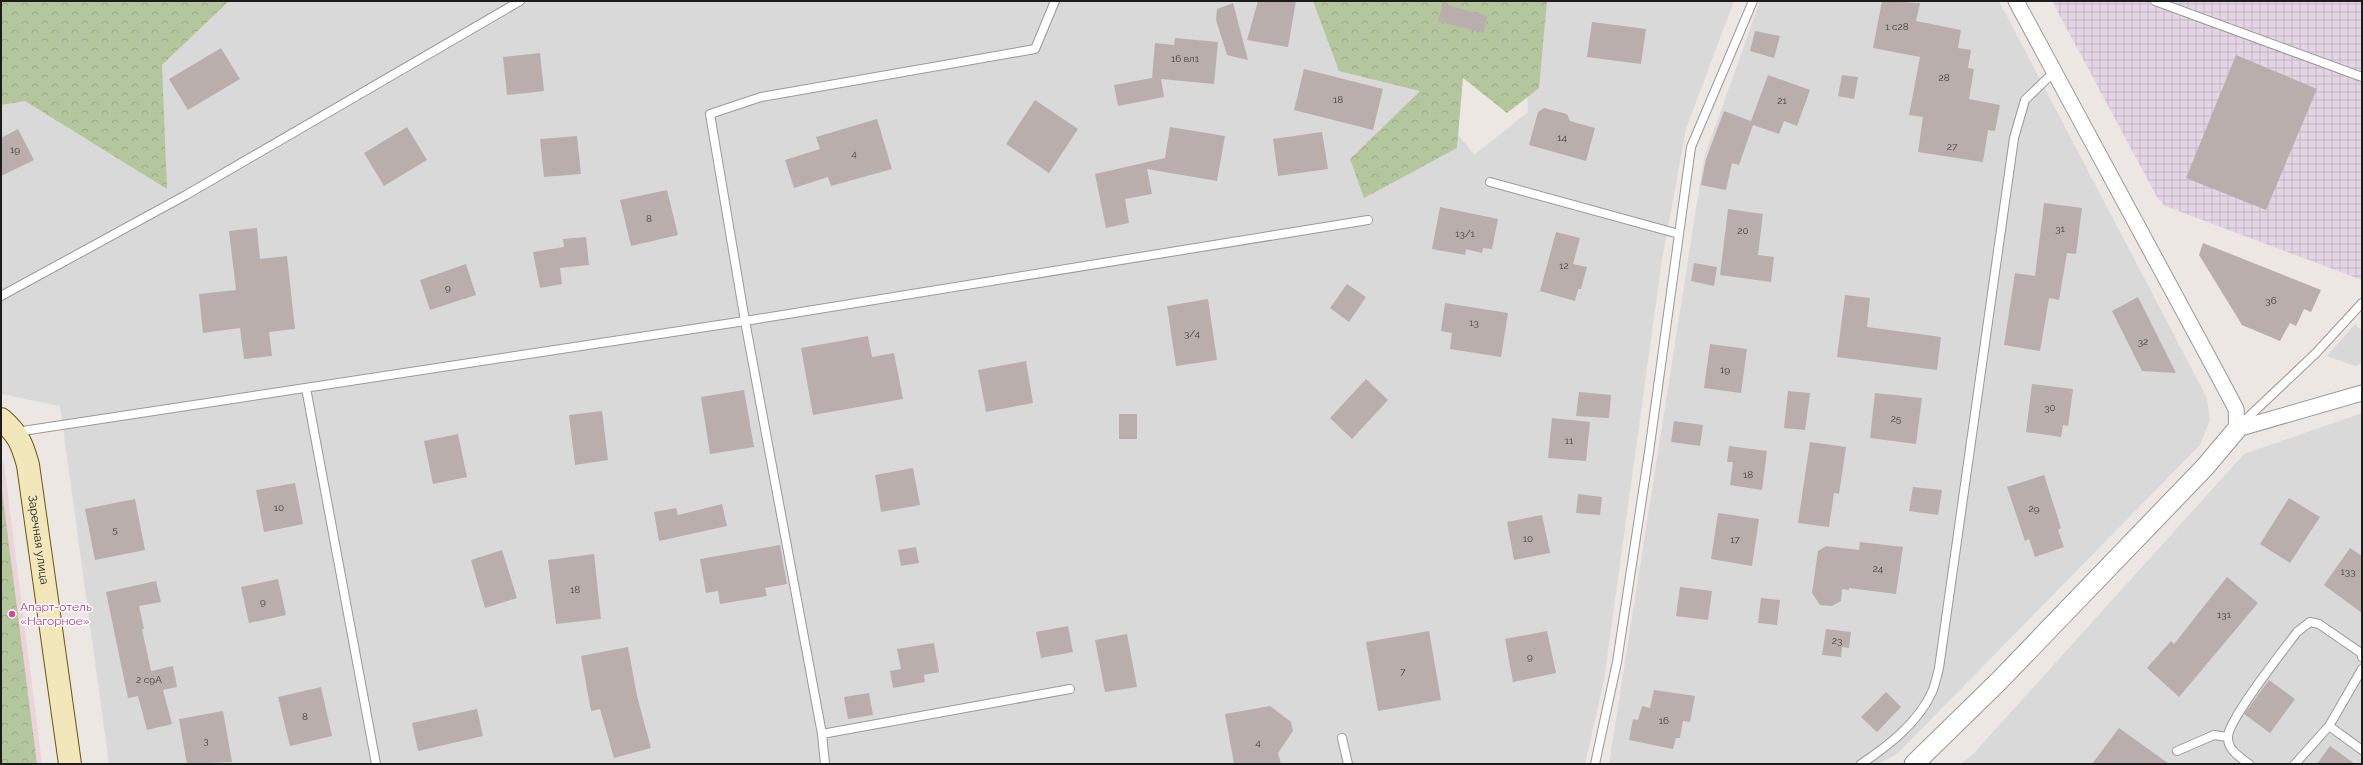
<svg xmlns="http://www.w3.org/2000/svg" width="2363" height="765" font-family="Raleway,sans-serif">
<style>
.residential{fill:#dad9d9}
.commercial{fill:#ecd3d9}
.industrial{fill:url(#industrial-grid)}
.forest{fill:url(#forest-crowns)}
.parking{fill:#d8d8d8}
.building{fill:#b9aeac}
.lines{fill:none;stroke-linecap:round;stroke-linejoin:round}
.service-casing{stroke:#999;stroke-width:10}
.minor-casing{stroke:#999;stroke-width:17}
.tertiary-casing{stroke:#999;stroke-width:21}
.secondary-casing{stroke:#665910;stroke-width:24}
.service{stroke:#fff;stroke-width:8}
.minor{stroke:#fff;stroke-width:15}
.tertiary{stroke:#fff;stroke-width:19}
.secondary{stroke:#f2e6bb;stroke-width:22}
.hotel-dot{fill:#d1479c;stroke:#fff;stroke-width:1.5}
.labels{text-anchor:middle;stroke-width:3;stroke-linejoin:round;paint-order:stroke}
.number-label{font-size:10px;fill:#434040}
.street-label{font-size:12px;fill:#1c1c1c;stroke:#fff}
.hotel-label{font-size:12px;fill:#b23c85;stroke:#fff;text-anchor:start}
</style>
<defs>
<pattern id="industrial-grid" width="8" height="8" patternUnits="userSpaceOnUse"><rect width="8" height="8" fill="#e4d5e5"/><path d="M0 4h8M4 0v8" fill="none" stroke="#c3b6c4"/></pattern>
<pattern id="forest-crowns" width="20" height="18" patternUnits="userSpaceOnUse"><rect width="20" height="18" fill="#b4c79c"/><path d="M2 6a3 3 0 1 1 6 0M12 15a3 3 0 1 1 6 0" fill="none" stroke="#9aaa86"/></pattern>
</defs>
<rect width="100%" height="100%" fill="#ece7e3"/>
<g class="residential">
<path d="M1,1H1356L1474,155L1528,112L1524,33L1547,1H1734L1686,129L1662,260L1604,680L1585,764H109L60,406L1,394Z"/>
<path d="M1760,1H1999L2207,398L2210,420L2200,445L1897,754L1878,764H1609L1704,158Z"/>
<path d="M2362,413V764H1961L1974,753L2244,454Z"/>
</g>
<path class="commercial" d="M1,459L4,464L42,764H1Z"/>
<path class="industrial" d="M2052,1H2362V280L2165,206L2158,199Z"/>
<g class="forest">
<path d="M1,1H229L162,65L167,189L25,101L1,105Z"/>
<path d="M1313,1H1547L1539,88L1507,113L1463,78L1457,148L1364,198L1350,159L1420,91L1339,71Z"/>
<path d="M1,483L37,764H1Z"/>
</g>
<path class="parking" d="M2355,324L2362,331V363L2355,366L2327,356Z"/>
<g class="building">
<path d="M1258,1H1296L1288,47L1247,40Z"/>
<path d="M1882,1L1920,3L1916,21L1961,30L1958,48L1971,50L1968,68L1974,69L1969,99L2000,105L1995,131L1988,130L1983,162L1918,152L1923,117L1909,115L1920,57L1873,48Z"/>
<path d="M1233,3L1248,60L1227,55L1216,20L1217,9Z"/>
<path d="M1443,4L1488,16L1483,33L1438,21Z"/>
<path d="M1592,22L1646,29L1641,64L1587,57Z"/>
<path d="M1755,31L1780,36L1774,58L1750,51Z"/>
<path d="M1175,38L1218,42L1214,84L1161,79L1164,97L1118,106L1114,85L1152,78L1155,43L1174,45Z"/>
<path d="M221,48L240,79L188,110L169,79Z"/>
<path d="M540,53L544,91L507,95L503,57Z"/>
<path d="M2236,55L2317,89L2266,210L2186,178Z"/>
<path d="M1304,69L1383,89L1373,130L1294,110Z"/>
<path d="M1768,75L1810,90L1797,126L1784,121L1779,134L1753,125L1739,165L1732,163L1726,190L1701,185L1706,159L1724,111L1751,121Z"/>
<path d="M1842,75L1858,77L1854,99L1838,96Z"/>
<path d="M1035,100L1078,129L1049,173L1006,144Z"/>
<path d="M1544,108L1567,114L1570,121L1595,128L1586,161L1529,145L1538,112Z"/>
<path d="M877,119L892,169L831,186L828,177L794,188L785,160L820,149L816,137Z"/>
<path d="M407,127L427,160L384,186L364,153Z"/>
<path d="M1170,127L1225,136L1217,181L1147,169L1152,194L1125,199L1129,223L1106,228L1095,174L1165,158Z"/>
<path d="M18,129L34,160L1,176V138Z"/>
<path d="M1322,132L1328,169L1278,176L1273,139Z"/>
<path d="M577,136L581,174L544,177L540,139Z"/>
<path d="M667,190L678,235L631,246L620,200Z"/>
<path d="M2044,203L2082,208L2076,254L2067,253L2059,300L2049,298L2040,351L2004,345L2015,273L2035,276Z"/>
<path d="M1440,207L1498,219L1492,249L1483,248L1482,253L1466,249L1465,255L1432,249Z"/>
<path d="M1728,209L1763,214L1758,255L1774,257L1771,282L1720,275Z"/>
<path d="M257,228L260,259L287,256L295,329L269,332L272,356L244,359L240,328L203,333L199,294L236,290L229,231Z"/>
<path d="M1556,232L1580,238L1573,264L1587,267L1581,289H1578L1575,301L1540,291Z"/>
<path d="M586,237L589,265L560,268L562,284L540,288L533,252L564,247L563,239Z"/>
<path d="M2203,243L2321,290L2311,312L2304,309L2296,326L2290,323L2280,341L2242,325L2199,255Z"/>
<path d="M1694,263L1717,267L1714,286L1691,281Z"/>
<path d="M466,264L476,295L430,310L420,280Z"/>
<path d="M1347,284L1366,297L1349,322L1330,308Z"/>
<path d="M1845,295L1870,298L1867,327L1941,337L1937,370L1837,357Z"/>
<path d="M2138,297L2176,373L2142,371L2112,311Z"/>
<path d="M1208,299L1217,360L1176,366L1167,306Z"/>
<path d="M1445,303L1508,313L1501,357L1450,349L1452,333L1441,331Z"/>
<path d="M868,336L872,357L894,353L903,399L813,415L801,348Z"/>
<path d="M1710,344L1747,349L1741,393L1704,388Z"/>
<path d="M1026,361L1033,403L986,412L978,370Z"/>
<path d="M1366,379L1388,400L1352,439L1330,418Z"/>
<path d="M2032,384L2073,389L2068,426L2063,425L2061,437L2026,432Z"/>
<path d="M744,390L754,447L710,454L701,397Z"/>
<path d="M1788,391L1810,393L1805,430L1784,428Z"/>
<path d="M1579,392L1611,395L1609,418L1576,416Z"/>
<path d="M1875,393L1922,398L1916,444L1870,438Z"/>
<path d="M602,411L608,460L575,465L569,415Z"/>
<rect x="1119" y="414" width="18" height="25"/>
<path d="M1552,418L1590,422L1586,461L1548,458Z"/>
<path d="M1674,421L1703,425L1700,446L1671,442Z"/>
<path d="M458,434L467,477L433,484L424,441Z"/>
<path d="M1810,442L1846,447L1839,494L1834,493L1829,527L1798,523Z"/>
<path d="M1729,446L1767,451L1762,490L1730,485L1733,462H1727Z"/>
<path d="M913,468L920,505L881,512L875,475Z"/>
<path d="M2044,475L2061,528L2058,530L2064,547L2035,557L2029,539L2025,541L2007,487Z"/>
<path d="M295,483L303,524L264,532L256,490Z"/>
<path d="M1913,487L1942,490L1938,515L1909,511Z"/>
<path d="M1578,494L1602,497L1600,515L1576,513Z"/>
<path d="M2289,498L2320,517L2290,563L2260,544Z"/>
<path d="M135,499L145,550L95,560L85,509Z"/>
<path d="M722,504L727,526L659,541L654,512L676,508L678,515Z"/>
<path d="M1718,513L1759,519L1752,566L1711,559Z"/>
<path d="M1542,515L1550,553L1514,560L1507,522Z"/>
<path d="M1860,542L1903,547L1896,594L1849,588V590L1842,589L1841,601L1832,606L1820,605L1812,593L1818,551L1826,546L1859,550Z"/>
<path d="M780,545L787,584L765,588L767,596L720,604L718,591L706,593L700,559Z"/>
<path d="M916,547L919,563L901,566L898,550Z"/>
<path d="M2350,548L2362,556V613L2324,585Z"/>
<path d="M502,550L517,598L485,608L471,560Z"/>
<path d="M594,554L601,619L556,624L548,560Z"/>
<path d="M2227,577L2258,603L2179,697L2147,668L2171,641L2174,644Z"/>
<path d="M278,579L286,615L249,623L241,587Z"/>
<path d="M156,581L161,602L139,606L144,629H142L151,671L173,666L177,687L163,690L172,724L147,730L138,696L128,698L106,592Z"/>
<path d="M1680,587L1712,591L1708,620L1676,616Z"/>
<path d="M1761,598L1780,600L1777,625L1758,623Z"/>
<path d="M1068,626L1073,652L1041,658L1036,632Z"/>
<path d="M1826,629L1851,632L1849,648L1842,647L1841,657L1822,655Z"/>
<path d="M1429,631L1441,700L1378,711L1366,642Z"/>
<path d="M1547,631L1556,673L1513,682L1505,639Z"/>
<path d="M1127,634L1137,687L1105,692L1095,640Z"/>
<path d="M934,643L939,672L924,675L925,682L893,688L890,671L901,669L897,649Z"/>
<path d="M628,647L637,696L651,748L614,758L600,709L591,711L581,656Z"/>
<path d="M2269,680L2295,699L2270,733L2244,714Z"/>
<path d="M321,687L332,736L290,746L278,697Z"/>
<path d="M1654,690L1695,696L1690,722L1683,721L1680,738H1676L1673,749L1629,740L1633,719L1638,720L1642,706L1650,708Z"/>
<path d="M1886,692L1901,707L1877,732L1861,717Z"/>
<path d="M869,693L873,715L848,719L844,697Z"/>
<path d="M1270,706L1291,722L1293,731L1278,753L1281,764H1234L1225,714Z"/>
<path d="M477,709L483,736L418,751L412,723Z"/>
<path d="M223,711L232,762L187,764L179,719Z"/>
<path d="M2119,728L2169,764H2092Z"/>
<path d="M2330,746L2355,764H2317Z"/>
</g>
<g class="lines">
<g class="service-casing">
<g id="service">
<path d="M1055,1L1035,49L761,97L710,114L745,321L822,734L1070,689"/>
<path d="M2155,1L2362,77"/>
<path d="M1490,182L1679,234"/>
<path d="M1,296L186,195L520,1"/>
<path d="M306,388L376,764"/>
<path d="M2241,424L2316,353L2362,303"/>
<path d="M16,432L745,321L1368,220"/>
<path d="M2329,726L2362,750"/>
<path d="M822,734L825,764"/>
<path d="M1342,738L1348,764"/>
<path d="M2177,751L2214,735L2228,737"/>
<path d="M1595,764L1617,662L1649,452L1691,147L1753,1"/>
<path d="M1861,764C1888,746 1918,723 1932,692C1935,685 1937,676 1939,668L2014,138L2025,100L2054,72"/>
<path d="M2249,764C2240,757 2227,750 2228,736C2230,717 2283,651 2297,632L2310,622L2319,624L2361,653L2362,657"/>
<path d="M2295,764L2329,726L2362,669"/>
</g>
</g>
<g class="minor-casing">
<path id="minor" d="M2016,1L2218,375L2236,409L2237,429L2362,393"/>
</g>
<g class="tertiary-casing">
<path id="tertiary" d="M1914,764L1999,681L2205,467L2237,429"/>
</g>
<g class="secondary-casing">
<g id="secondary">
<path id="s1" d="M1,419C18,434 22,443 28,465L70,764"/>
</g>
</g>
<use href="#service" class="service"/>
<use href="#minor" class="minor"/>
<use href="#tertiary" class="tertiary"/>
<use href="#secondary" class="secondary"/>
</g>
<circle class="hotel-dot" cx="12" cy="614" r="4"/>
<g class="labels">
<g class="number-label">
<text x="1897" y="30">1 с28</text>
<text x="1185" y="62">16 вл1</text>
<text x="1944" y="81">28</text>
<text x="1338" y="103">18</text>
<text x="1782" y="104">21</text>
<text x="1562" y="141">14</text>
<text x="1952" y="150">27</text>
<text x="15" y="153">19</text>
<text x="854" y="157">4</text>
<text x="649" y="222">8</text>
<text x="2060" y="232">31</text>
<text x="1743" y="234">20</text>
<text x="1465" y="237">13/1</text>
<text x="1564" y="269">12</text>
<text x="448" y="291">9</text>
<text x="2271" y="304">36</text>
<text x="1474" y="326">13</text>
<text x="1192" y="337">3/4</text>
<text x="2143" y="345">32</text>
<text x="1725" y="373">19</text>
<text x="2050" y="411">30</text>
<text x="1896" y="422">25</text>
<text x="1569" y="444">11</text>
<text x="1748" y="478">18</text>
<text x="279" y="511">10</text>
<text x="2034" y="512">29</text>
<text x="115" y="533">5</text>
<text x="1528" y="542">10</text>
<text x="1735" y="543">17</text>
<text x="1878" y="572">24</text>
<text x="2348" y="575">133</text>
<text x="575" y="593">18</text>
<text x="263" y="605">9</text>
<text x="2224" y="618">131</text>
<text x="1837" y="644">23</text>
<text x="1530" y="660">9</text>
<text x="1403" y="675">7</text>
<text x="149" y="683">2 с9А</text>
<text x="305" y="720">8</text>
<text x="1664" y="724">16</text>
<text x="206" y="744">3</text>
<text x="1258" y="746">4</text>
</g>
<g class="street-label">
<text dy="4" stroke="none"><textPath href="#s1" startOffset="130">Заречная улица</textPath></text>
</g>
<g class="hotel-label">
<text x="20" y="611">Апарт-отель<tspan x="20" dy="14">«Нагорное»</tspan></text>
</g>
</g>
<rect width="2363" height="765" fill="none" stroke="#1c1c1c" stroke-width="4"/>
</svg>
